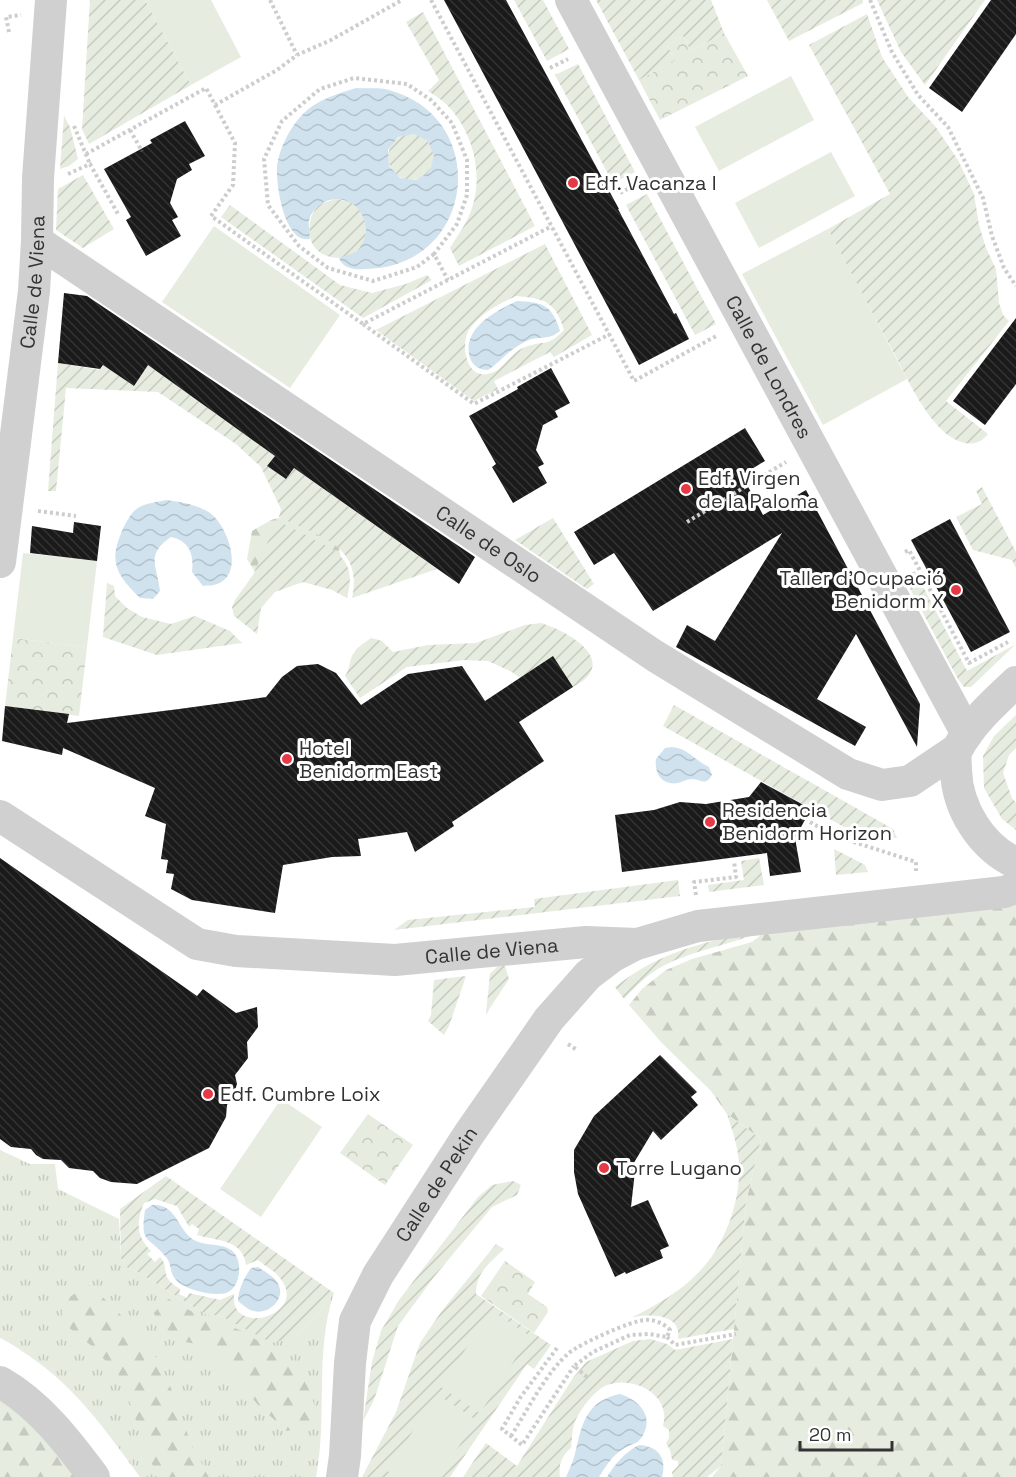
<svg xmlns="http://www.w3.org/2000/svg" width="1016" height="1477" font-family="'Space Grotesk',sans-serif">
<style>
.grass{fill:url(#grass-tufts)}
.forest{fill:url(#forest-firs)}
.park{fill:url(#park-crowns)}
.garden{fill:url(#garden-furrows);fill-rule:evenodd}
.pitch{fill:#e6ecdf}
.water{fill:url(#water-waves);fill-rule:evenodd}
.building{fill:url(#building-back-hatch)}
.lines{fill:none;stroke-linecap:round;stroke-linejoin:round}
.path{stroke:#cdcdcd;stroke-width:4;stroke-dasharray:3 3;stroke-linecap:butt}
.minor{stroke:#d0d0d0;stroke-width:32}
.poi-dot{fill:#e63946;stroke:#fff;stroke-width:2}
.labels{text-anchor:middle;stroke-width:6;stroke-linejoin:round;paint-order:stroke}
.poi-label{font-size:20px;fill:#333;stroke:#fff;text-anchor:start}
.street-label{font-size:20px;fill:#333;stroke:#fff}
</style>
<defs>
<pattern id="grass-tufts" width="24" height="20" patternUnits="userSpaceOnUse" patternTransform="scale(1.5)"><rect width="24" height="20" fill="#e6ecdf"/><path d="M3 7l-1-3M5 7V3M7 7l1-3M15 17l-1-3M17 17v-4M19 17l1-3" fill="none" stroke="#c6cbc0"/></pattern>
<pattern id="forest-firs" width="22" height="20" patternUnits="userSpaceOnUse" patternTransform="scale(1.5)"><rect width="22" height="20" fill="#e6ecdf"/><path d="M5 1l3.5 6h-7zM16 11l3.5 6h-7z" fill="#c6cbc0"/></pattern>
<pattern id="park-crowns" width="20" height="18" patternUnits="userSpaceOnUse" patternTransform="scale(1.5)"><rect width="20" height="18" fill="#e6ecdf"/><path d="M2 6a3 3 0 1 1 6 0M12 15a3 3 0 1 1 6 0" fill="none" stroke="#c6cbc0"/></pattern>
<pattern id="garden-furrows" width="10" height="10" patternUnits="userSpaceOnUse" patternTransform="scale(1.5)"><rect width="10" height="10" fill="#e6ecdf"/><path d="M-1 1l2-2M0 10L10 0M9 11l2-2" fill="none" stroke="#c6cbc0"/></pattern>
<pattern id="water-waves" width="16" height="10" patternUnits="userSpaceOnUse" patternTransform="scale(1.5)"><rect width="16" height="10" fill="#cfe2ee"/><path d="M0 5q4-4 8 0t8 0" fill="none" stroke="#b2c2cd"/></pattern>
<pattern id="building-back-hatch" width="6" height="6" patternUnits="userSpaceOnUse" patternTransform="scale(1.5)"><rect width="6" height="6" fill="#1a1a1a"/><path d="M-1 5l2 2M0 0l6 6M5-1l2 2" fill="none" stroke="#333"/></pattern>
</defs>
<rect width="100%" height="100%" fill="#fff"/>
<path class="grass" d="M0,1150L30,1164H55L58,1189L119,1219L121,1258L126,1267L136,1271L205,1314L221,1316L242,1326L297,1336L315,1318L334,1293C314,1353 328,1416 316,1477H140C107,1432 78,1390 32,1358C22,1351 11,1343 0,1338Z"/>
<g class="forest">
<path d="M288,515L337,538L343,569L263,585L247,559L252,531L271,520Z"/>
<path d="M1016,904V1477H712L721,1466L746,1202L761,1139L727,1114L711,1091L661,1042L629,1005L642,989L666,970L692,959L752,942L769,929Z"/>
<path d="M89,1285L117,1310L142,1344L159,1360L176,1400L193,1450L211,1477H159L150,1460L121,1378L94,1348L61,1321L63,1301Z"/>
<path d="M167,1298L202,1317L240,1330L300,1366L313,1400L318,1423L287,1431L259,1406L228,1369L197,1344L162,1338L154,1313Z"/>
<path d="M0,1399L19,1410L82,1477H0Z"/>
</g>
<g class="park">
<path d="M724,33L748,76L660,120L639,80L675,60L667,45L683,36L691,51Z"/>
<path d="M13,638L87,647L79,716L5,706Z"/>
<path d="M368,1114L413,1145L385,1185L340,1153Z"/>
<path d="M505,1261L535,1282L528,1294L547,1307L548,1312L534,1333L481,1296Z"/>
</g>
<g class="garden">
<path d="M90,0H145L191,85L89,144L82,129Z"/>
<path d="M514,0H543L569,49L547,61Z"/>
<path d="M596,0H711L724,33L691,51L683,36L667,45L675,60L639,80Z"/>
<path d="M767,0H863V3L789,41Z"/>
<path d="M877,0H985L925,85L901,52Z"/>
<path d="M423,12L535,226L459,266L450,248C457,236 468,222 472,208C484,173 472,130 447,105C441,99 434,95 428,91L439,80L406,22Z"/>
<path d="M867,14L882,57L908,97L935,126L958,160L974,194L979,225L986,248L996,269L999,303L1003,315L1009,321L946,401L988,434C974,453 950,440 938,426C919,405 908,380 895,355C872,313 850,271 828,229L890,194L809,45Z"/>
<path d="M578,64L635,172L613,183L555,75Z"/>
<path d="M64,116L70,127L78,159L69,166L60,169Z"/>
<circle cx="411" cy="157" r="23"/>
<path d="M83,175L114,229L83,248L56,230L58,189Z"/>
<path d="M647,194L716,324L695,335L626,205Z"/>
<path d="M336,199C341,200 350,201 354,203C369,214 371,241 356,252C342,262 320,259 312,243C307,232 309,214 319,205C323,202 331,201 336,199Z"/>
<path d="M230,205L340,285L372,293L406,284L427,275L432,280L363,318L221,217Z"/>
<path d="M545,244L592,335L554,357L550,352L494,381L498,389L474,401L376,330ZM516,296C544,298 556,302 564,330C546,349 543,339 523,348C509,354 504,369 491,373C465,382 459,341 471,327C483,312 499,304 516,296Z"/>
<path d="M58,363L99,370L104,365L134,386L148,365L275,456L268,467L286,479L294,468L437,569L352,598C364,545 318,536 279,517L281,509L261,467L236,444L158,392L66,388L56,491H48Z"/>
<path d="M982,487L1016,552V568L1012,560L973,550L956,517L982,504L976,491Z"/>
<path d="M553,518L594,584L587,589L515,540Z"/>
<path d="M277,521C290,527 303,533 315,540C343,554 356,564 347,598L332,590L303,582L275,592L261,608L257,634L234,616L232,607L235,600L253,575Z"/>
<path d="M915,571L967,671L1016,644L971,687H964L958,679L904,577Z"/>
<path d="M107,583L114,586L115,596L127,608L142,617L171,624L195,616L230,631L242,643L157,655L103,637Z"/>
<path d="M541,623C558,628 608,651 588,676C584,681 578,684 573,687L520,678L512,672L488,661L464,660L407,667L360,698L345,676C350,669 349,663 352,656C356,648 364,643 371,638L382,641L393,652L428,645L476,643L525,625Z"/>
<path d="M674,705L893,829L897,838L860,836L663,726Z"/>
<path d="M1016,715V748L1009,755L1003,773L1012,798L1016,803V830L1002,819L984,788L983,756L994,736Z"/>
<path d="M834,849L865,865L868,872L836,875Z"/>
<path d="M759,858L764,885L709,892L708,885L744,880L741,861Z"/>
<path d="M678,880L680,896L394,930L408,920L535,907L534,899Z"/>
<path d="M769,929C735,944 696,949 663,966C648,974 635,987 624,999L615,987C663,949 710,941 769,929Z"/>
<path d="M499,965L505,966L509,979L486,1014L490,974Z"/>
<path d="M466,976L449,1026L444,1035L428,1021L431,1015L434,980Z"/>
<path d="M727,1114L761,1139L746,1202L734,1329L678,1339C682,1313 650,1314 633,1317C656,1305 680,1292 698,1273C725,1246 741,1201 739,1163C738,1146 732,1130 727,1114Z"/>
<path d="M166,1176L334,1293L315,1318L297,1336L272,1343L221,1316L205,1314L136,1271L126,1267L121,1258L120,1209ZM155,1199L177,1206L189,1227L192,1224L199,1229L197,1235C217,1241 243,1239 246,1265L258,1260C265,1266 275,1271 280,1278C310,1315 229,1338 234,1294L220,1300L189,1293L187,1298L179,1294L180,1289C157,1275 171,1268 160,1257L155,1262L147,1254L151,1251C136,1236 136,1222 144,1203Z"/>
<path d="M513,1181L521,1185L517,1195L492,1207L434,1277L398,1326L374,1400L363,1421L372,1362L381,1331L399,1300L478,1197L492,1185Z"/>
<path d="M496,1244L504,1249C489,1264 476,1272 476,1294L551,1345L534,1369L527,1364L450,1477H362L396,1412L420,1343L441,1312Z"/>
<path d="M650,1339L667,1344L675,1350L733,1339L721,1466L707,1477H673L672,1472L678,1466V1461L672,1460L670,1450L666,1443L669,1438V1430L663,1426C672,1395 634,1375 607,1385C594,1390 579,1411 574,1424C572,1431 572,1440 571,1448C562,1455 558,1465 560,1477H463L486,1443L517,1466L573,1378L586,1362L633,1341Z"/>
</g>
<g class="pitch">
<path d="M145,0H211L241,57L191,85Z"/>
<path d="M791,76L814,120L719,171L695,127Z"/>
<path d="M831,152L855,196L759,248L735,203Z"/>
<path d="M214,226L340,315L290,388L162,302Z"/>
<path d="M828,229L907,379L823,425L742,274Z"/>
<path d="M23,553L97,561L87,647L13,638Z"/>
<path d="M281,1099L322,1127L261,1217L220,1189Z"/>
<path d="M491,1310L530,1336L480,1413L441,1387Z"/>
<path d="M437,1394L476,1420L439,1477H397L387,1471Z"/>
</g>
<g class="water">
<path d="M356,88C367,89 379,87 389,90C492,118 476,267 366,269C355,270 343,269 339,258C344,256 353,254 357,251C362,246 366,237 366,230C364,192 318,190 309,220C308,225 310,234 310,239C284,244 276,185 277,167C279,149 290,127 303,114C318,99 337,94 356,88ZM414,134L428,141L434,156L430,171L416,180L400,178L389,166L388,150L398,137Z"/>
<path d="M517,301C543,302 552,305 560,331C548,340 546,336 532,339C527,340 519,345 515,348C504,355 498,364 488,370C479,370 473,366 470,358C461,328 496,311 517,301Z"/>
<path d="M166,500C181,502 196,504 210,513C228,526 245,574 217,584C213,586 207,585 203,586L192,572C194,555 190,541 171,537C145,555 157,565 160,591L153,599L140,598C117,575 108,563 122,531C125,524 131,512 138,508C145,503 158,502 166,500Z"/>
<path d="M672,747C687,748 696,761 709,767L712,775C705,787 701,779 692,779C687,779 682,782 678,783C662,786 654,773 656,759L665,748Z"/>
<path d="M152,1205C178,1203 177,1232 196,1241C206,1246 221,1243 231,1250C244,1259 241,1288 226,1293C214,1296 191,1291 181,1284C168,1276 173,1265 166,1257C148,1235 140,1245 145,1210Z"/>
<path d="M258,1267C265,1272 276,1277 279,1286C285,1300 267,1315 254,1311C248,1310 242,1304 238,1301C238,1290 245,1276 251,1268Z"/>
<path d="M620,1394C639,1400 655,1416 642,1437C637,1445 630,1444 623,1449C613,1455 605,1467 599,1477H566C569,1470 573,1462 575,1454C582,1425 585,1401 620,1394Z"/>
<path d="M639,1445C658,1446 667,1458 662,1477H607C615,1464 625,1452 639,1445Z"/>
</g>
<g class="building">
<path d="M444,0H506L619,209H618L674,314L676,313L689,339L639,365Z"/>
<path d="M991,0H1016V34L962,112L929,88Z"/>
<path d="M185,121L205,156L189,164L192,170L177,179L170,203L178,217L172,220L181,236L146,256L126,220L131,217L104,169L152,143L150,140Z"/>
<path d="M64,293L87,296L475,557L459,584L294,468L286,479L267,466L275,456L148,365L134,386L103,365L100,369L58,363Z"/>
<path d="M1016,318V384L985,425L953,401Z"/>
<path d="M551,368L570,403L555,411L558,417L543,425L536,450L544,464L538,467L547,483L513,503L492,467L496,464L469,416L518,389L517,387Z"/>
<path d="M745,428L765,461L742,475L763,515L806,490L920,704L917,747L856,634L817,699L866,727L855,746L676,647L687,625L715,641L782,533L653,611L614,553L594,565L574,532Z"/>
<path d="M950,519L1010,632L971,652L911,540Z"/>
<path d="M74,522L101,526L97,561L30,553L32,526L73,533Z"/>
<path d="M553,656L573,687L519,722L544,761L452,822L454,826L415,852L407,832L358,839L361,856L332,857L283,865L275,913L192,900L171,889L174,874L166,873L168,860L161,859L166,824L145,816L155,788L63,748L62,755L2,741L5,706L69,714L67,723L179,709L266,697L282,677L297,666L318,664L336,673L361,705L408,674L462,666L485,701Z"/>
<path d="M761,782L811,809L795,838L801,872L770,876L767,853L622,872L615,815L654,810L680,802L706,804L749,797Z"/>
<path d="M0,858L197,996L203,989L236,1013L257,1007L258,1027L247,1042L248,1058L235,1075L237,1084L233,1096L227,1105L226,1117L209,1148L137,1184L111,1182L100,1178L93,1171L69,1168L61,1160L43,1159L36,1155L31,1149L11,1147L0,1139Z"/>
<path d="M660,1055L697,1092L691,1097L698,1105L661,1140L653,1131L632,1166L635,1171L631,1207L648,1200L669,1246L660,1250L663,1258L626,1274L625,1272L615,1277L578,1194L574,1172V1150L594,1116Z"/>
</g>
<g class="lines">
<g class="path">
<path d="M270,0L297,55"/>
<path d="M431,0L634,381L718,335"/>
<path d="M870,0L892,52L918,95L948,127L983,198L992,236L1004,268L1016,286"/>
<path d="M9,32L6,17L21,15"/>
<path d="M550,68L568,59"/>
<path d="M215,105L235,143L233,185L211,216L363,324L552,226"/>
<path d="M74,126L90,164"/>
<path d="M130,130L142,151"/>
<path d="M86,154L206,88L215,105L277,70L297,55L331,40L402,0"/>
<path d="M68,174L90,164L118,214"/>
<path d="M620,193L637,184"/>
<path d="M434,254L417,267L373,281L328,268L299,246L268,205L264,159L282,121L320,89L354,78L407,84L431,100L452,123L467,160V195L457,224L434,254L448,280"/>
<path d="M363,324L474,404L610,334"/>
<path d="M38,511L76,516"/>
<path d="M687,522L786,462"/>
<path d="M905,552L909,550L969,663L1008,642"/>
<path d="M810,822L832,835L916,862V871"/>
<path d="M696,895L694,882L736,877L734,861"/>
<path d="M568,1044L577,1050"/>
<path d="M667,1337L675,1345L736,1334"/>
<path d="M557,1348L520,1398L502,1429L522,1445L574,1366"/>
<path d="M511,1436C527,1411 547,1371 569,1353C579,1344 633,1320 645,1320C655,1319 664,1324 670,1330L667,1337L649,1334L630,1335L593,1352L574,1366L588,1378"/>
</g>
<g class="minor">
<path id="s1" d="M571,0L967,734"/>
<path id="s2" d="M37,241L655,656L848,774L882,785L910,781L956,750"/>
<path id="s3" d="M0,562L34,291L37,241L38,178L51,0"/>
<path d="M1016,682C995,702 972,722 958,748C954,754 956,763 956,770C957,808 981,847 1016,863"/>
<path id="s4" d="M0,816L197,944L236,951L395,960L586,942L637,944L698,926L1004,892L1016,888"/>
<path d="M0,1382C39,1404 68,1442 94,1477"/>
<path id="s5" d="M342,1477L345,1456L350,1363L355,1321L378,1275L469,1134L549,1019L588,975L613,956L636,944"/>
</g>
</g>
<g class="poi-dot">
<circle cx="573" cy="183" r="6"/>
<circle cx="686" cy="489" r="6"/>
<circle cx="956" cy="590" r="6"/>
<circle cx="287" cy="759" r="6"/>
<circle cx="710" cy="822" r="6"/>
<circle cx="208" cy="1094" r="6"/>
<circle cx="604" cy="1168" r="6"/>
</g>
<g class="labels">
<g class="poi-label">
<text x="585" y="190">Edf. Vacanza I</text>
<text x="698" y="485">Edf. Virgen<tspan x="698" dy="23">de la Paloma</tspan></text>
<text x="944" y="585" text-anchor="end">Taller d'Ocupació<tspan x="944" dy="23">Benidorm X</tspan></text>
<text x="299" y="755">Hotel<tspan x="299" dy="23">Benidorm East</tspan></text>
<text x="722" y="817">Residencia<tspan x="722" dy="23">Benidorm Horizon</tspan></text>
<text x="220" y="1101">Edf. Cumbre Loix</text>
<text x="616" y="1175">Torre Lugano</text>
</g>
<g class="street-label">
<text dy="7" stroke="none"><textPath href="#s3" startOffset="282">Calle de Viena</textPath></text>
<text dy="7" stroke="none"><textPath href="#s1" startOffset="417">Calle de Londres</textPath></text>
<text dy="7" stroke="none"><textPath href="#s2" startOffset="544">Calle de Oslo</textPath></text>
<text dy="7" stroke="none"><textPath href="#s4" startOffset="531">Calle de Viena</textPath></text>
<text dy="7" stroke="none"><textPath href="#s5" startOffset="316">Calle de Pekin</textPath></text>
</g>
</g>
<path d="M800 1441v9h92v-9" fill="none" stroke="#333333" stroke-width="3"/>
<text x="809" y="1441" font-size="18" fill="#333333" stroke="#ffffff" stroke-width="4.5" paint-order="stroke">20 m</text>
</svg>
